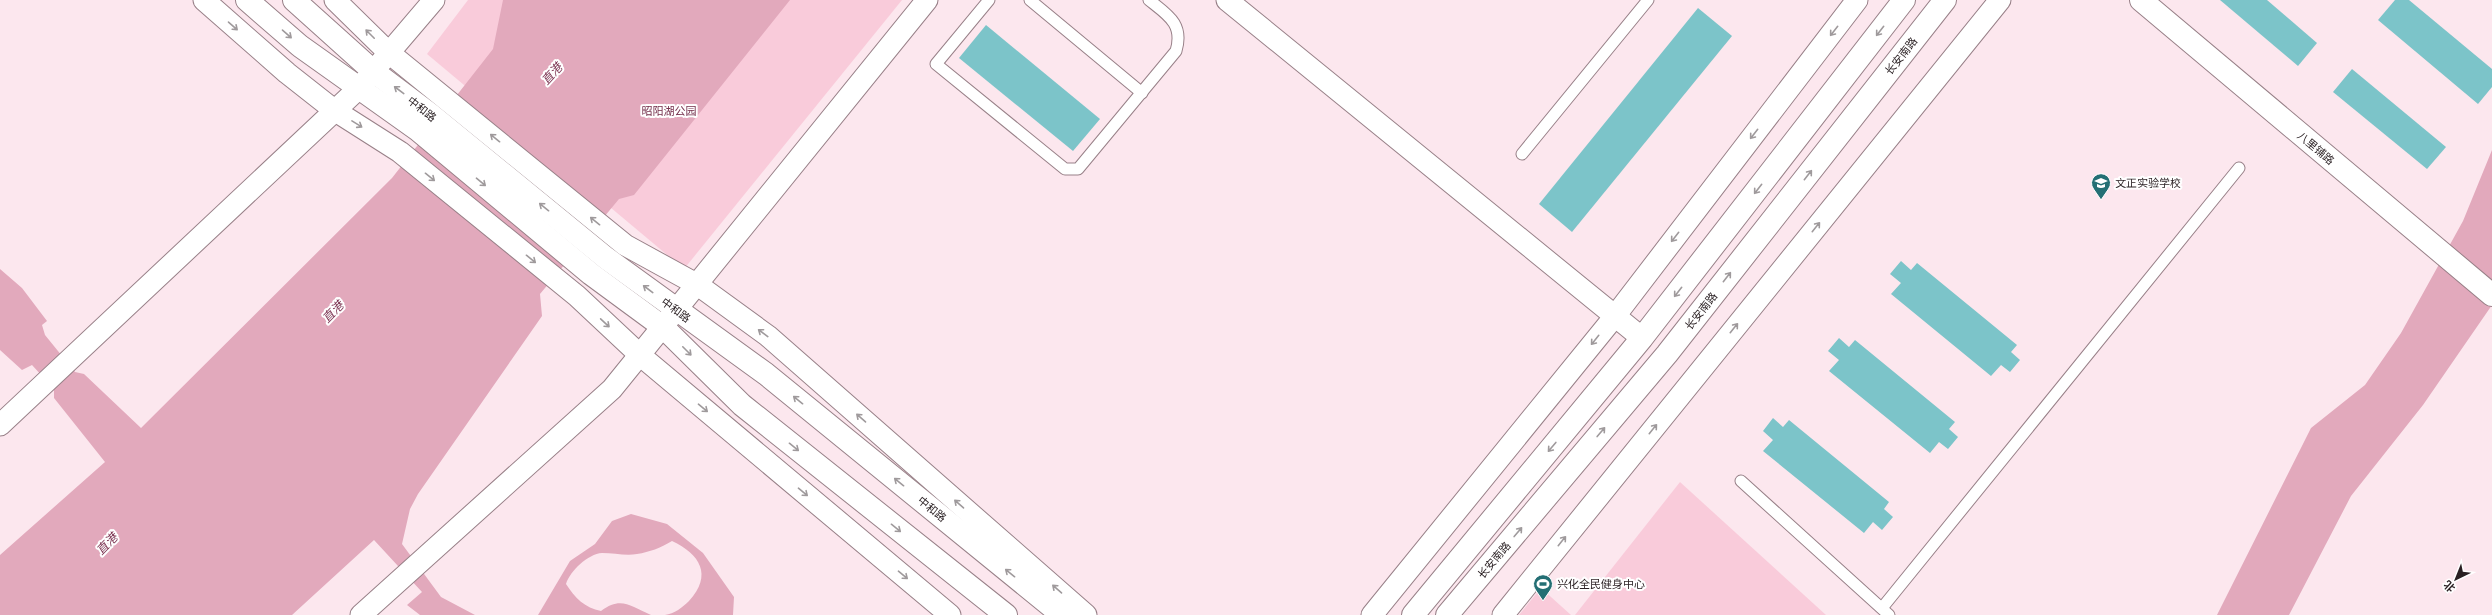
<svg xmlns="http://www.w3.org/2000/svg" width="2492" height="615" font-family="'IBM Plex Sans','Noto Sans SC',sans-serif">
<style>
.green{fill:#f9cbda}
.water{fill:#e2a9bc}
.building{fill:#7cc4c9}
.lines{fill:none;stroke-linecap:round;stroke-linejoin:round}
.lane-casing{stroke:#988088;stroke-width:13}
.street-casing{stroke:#988088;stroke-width:23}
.secondary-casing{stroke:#988088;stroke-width:24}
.primary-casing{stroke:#988088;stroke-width:24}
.lane{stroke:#fff;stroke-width:11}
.street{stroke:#fff;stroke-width:21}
.secondary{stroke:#fff;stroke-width:22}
.primary{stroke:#fff;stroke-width:22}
.oneway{stroke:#9f9a9c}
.labels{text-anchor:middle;stroke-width:4;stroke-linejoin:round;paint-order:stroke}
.street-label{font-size:11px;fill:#291f22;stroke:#fff}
.park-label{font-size:11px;fill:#742f4b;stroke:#fff}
.poi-label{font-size:11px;fill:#291f22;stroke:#fff;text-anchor:start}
.water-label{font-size:12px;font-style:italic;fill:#7f3956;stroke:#fff}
</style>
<rect width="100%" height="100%" fill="#fce7ee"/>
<g class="green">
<path d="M468,0H902L684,269L427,54Z"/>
<path d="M1680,482L1826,615H1575Z"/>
<path d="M1541,588L1571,615H1519Z"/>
</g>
<g class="water">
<path d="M503,0H790L634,195L619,199L540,294L542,316L418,494L410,509L402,544L441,597L475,615H420L407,605L422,592L374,540L292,615H0V555L105,462L54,398V389L32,365L22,370L0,350V269L22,288L47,321L42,325L45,335L75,372L84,374L141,428L392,178L493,49Z"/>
<path d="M2492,150V305L2423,405L2351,496L2289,615H2217L2311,428L2365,385L2401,333L2463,221Z"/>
<path d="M631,514L667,524L703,553L734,597L733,615H665C674,614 683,607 689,601C713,575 700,554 672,541C660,548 650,552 637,554C626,556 614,553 602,553C588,554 570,571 566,584C575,598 585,608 601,611C621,596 630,606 651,615H538L570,561L595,544L612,521Z"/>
</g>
<g class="building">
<path d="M2220,0H2267L2317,43L2298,66Z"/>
<path d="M2395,0H2409L2492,69V87L2478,104L2378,20Z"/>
<path d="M1698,8L1732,36L1572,232L1539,204Z"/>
<path d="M986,25L1100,119L1073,151L959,58Z"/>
<path d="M2352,69L2446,147L2427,169L2333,92Z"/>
<path d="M1901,261L1911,270L1917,263L2017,345L2011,352L2020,360L2010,372L2001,365L1991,376L1891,294L1901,283L1890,274Z"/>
<path d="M1839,338L1849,347L1855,340L1955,422L1949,429L1958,437L1948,449L1939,442L1930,453L1829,371L1839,360L1828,351Z"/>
<path d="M1773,418L1783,427L1789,420L1889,502L1884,509L1893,517L1882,530L1873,522L1864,533L1763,451L1773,440L1763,431Z"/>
</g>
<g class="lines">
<g class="lane-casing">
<g id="lane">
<path d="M989,0L936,64L1065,169H1078L1176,51C1184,24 1168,15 1149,0"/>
<path d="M1030,0L1142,93"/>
<path d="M1522,154L1648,0"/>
<path d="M1741,481L1889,615"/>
<path d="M1882,608L2239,168"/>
</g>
</g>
<g class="street-casing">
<g id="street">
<path d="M204,0L287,73L334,110L400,152L577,296L641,356L950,615"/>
<path d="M335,0L388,52L625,245L698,285L768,336L1086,615"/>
<path d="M1227,0L1642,338"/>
<path d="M0,425L359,88L434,0"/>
<path d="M361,615L612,389L927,0"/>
<path d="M1372,615L1615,316L1857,0"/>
<path d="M1503,615L2000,0"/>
</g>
</g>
<g class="secondary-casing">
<g id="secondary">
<path d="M247,0L300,46L418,130L591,274L663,327L742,405L1006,615"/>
<path d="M294,0L373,71L430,114L606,258L766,374L1062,615"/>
<path d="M2141,0L2492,295"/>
</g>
</g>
<g class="primary-casing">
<g id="primary">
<path d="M1413,615L1642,338L1904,0"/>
<path d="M1447,615L1667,354L1945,0"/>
</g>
</g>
<use href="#lane" class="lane"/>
<use href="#street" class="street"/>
<use href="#secondary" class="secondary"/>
<use href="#primary" class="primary"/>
</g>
<defs><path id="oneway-shaft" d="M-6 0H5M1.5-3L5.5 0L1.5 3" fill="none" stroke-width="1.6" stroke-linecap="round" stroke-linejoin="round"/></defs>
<g class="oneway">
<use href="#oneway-shaft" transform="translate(233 26) rotate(41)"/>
<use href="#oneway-shaft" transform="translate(1834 31) rotate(128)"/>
<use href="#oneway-shaft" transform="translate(1880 31) rotate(128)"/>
<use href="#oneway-shaft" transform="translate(287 34) rotate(41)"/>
<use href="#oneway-shaft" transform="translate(370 34) rotate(-135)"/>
<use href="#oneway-shaft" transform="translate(399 90) rotate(-143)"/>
<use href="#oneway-shaft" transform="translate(357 124) rotate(32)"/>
<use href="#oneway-shaft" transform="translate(1754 134) rotate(128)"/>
<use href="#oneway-shaft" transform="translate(495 138) rotate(-141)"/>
<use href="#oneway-shaft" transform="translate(1808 175) rotate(-52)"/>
<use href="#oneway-shaft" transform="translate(430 177) rotate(39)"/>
<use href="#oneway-shaft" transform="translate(481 182) rotate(40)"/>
<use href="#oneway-shaft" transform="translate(1758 189) rotate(128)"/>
<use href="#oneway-shaft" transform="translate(544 207) rotate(-141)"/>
<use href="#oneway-shaft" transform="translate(595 221) rotate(-141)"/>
<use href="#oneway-shaft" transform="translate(1816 227) rotate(-51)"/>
<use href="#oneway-shaft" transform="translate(1675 237) rotate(128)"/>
<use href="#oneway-shaft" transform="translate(531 259) rotate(39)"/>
<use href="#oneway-shaft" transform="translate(1727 277) rotate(-52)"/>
<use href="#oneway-shaft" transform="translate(648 289) rotate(-143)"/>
<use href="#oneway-shaft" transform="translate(1678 292) rotate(128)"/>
<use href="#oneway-shaft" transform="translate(605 323) rotate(43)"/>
<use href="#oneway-shaft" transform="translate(1734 328) rotate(-51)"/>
<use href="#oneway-shaft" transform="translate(763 333) rotate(-143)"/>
<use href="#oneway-shaft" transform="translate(1595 340) rotate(129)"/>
<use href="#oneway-shaft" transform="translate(687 351) rotate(45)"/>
<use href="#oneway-shaft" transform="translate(798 400) rotate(-141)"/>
<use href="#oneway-shaft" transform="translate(703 408) rotate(40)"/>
<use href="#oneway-shaft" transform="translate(861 418) rotate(-139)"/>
<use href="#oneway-shaft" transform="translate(1653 429) rotate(-51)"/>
<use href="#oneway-shaft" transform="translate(1601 432) rotate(-50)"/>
<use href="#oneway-shaft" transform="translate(794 447) rotate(39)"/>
<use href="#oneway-shaft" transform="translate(1552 447) rotate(130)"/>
<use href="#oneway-shaft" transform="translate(899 482) rotate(-141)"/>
<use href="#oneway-shaft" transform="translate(803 492) rotate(40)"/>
<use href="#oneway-shaft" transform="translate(959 504) rotate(-139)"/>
<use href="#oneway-shaft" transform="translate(896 528) rotate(39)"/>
<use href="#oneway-shaft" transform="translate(1518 532) rotate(-50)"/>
<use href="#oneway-shaft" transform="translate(1562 541) rotate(-51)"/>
<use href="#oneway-shaft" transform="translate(1010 573) rotate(-141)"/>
<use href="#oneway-shaft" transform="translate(903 575) rotate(40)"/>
<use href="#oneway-shaft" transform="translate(1057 589) rotate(-139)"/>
</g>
<defs>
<g id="school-pin" transform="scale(1)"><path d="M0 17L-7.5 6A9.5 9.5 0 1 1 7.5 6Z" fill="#246f74" stroke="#fff"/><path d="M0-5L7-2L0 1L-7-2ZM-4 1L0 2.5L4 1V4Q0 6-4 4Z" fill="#fff"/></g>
<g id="stadium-pin" transform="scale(1)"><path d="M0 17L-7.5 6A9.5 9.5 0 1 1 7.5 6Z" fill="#246f74" stroke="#fff"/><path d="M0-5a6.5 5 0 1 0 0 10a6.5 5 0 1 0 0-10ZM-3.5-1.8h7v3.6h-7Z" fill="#fff"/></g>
</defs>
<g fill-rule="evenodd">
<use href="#school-pin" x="2101" y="183"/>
<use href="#stadium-pin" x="1543" y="584"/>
</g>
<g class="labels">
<g class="street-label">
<text transform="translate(1901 56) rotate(-52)" y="4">长安南路</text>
<text transform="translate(422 109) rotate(38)" y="4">中和路</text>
<text transform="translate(2316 148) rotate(40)" y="4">八里铺路</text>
<text transform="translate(676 310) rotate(36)" y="4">中和路</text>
<text transform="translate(1701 311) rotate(-52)" y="4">长安南路</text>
<text transform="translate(932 509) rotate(39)" y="4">中和路</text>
<text transform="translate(1494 560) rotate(-50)" y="4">长安南路</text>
</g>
<g class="park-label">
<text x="669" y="115">昭阳湖公园</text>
</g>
<g class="poi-label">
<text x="2115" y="187">文正实验学校</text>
<text x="1557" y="588">兴化全民健身中心</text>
</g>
<g class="water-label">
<text transform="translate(552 74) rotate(-48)" y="4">直港</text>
<text transform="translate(333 312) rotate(-46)" y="4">直港</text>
<text transform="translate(107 544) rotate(-46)" y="4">直港</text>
</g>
</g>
<g transform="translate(2456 579) rotate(223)" stroke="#ffffff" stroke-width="3" paint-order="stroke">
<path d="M0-3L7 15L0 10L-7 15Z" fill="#291f22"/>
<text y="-6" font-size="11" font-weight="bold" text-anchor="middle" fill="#291f22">北</text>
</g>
</svg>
